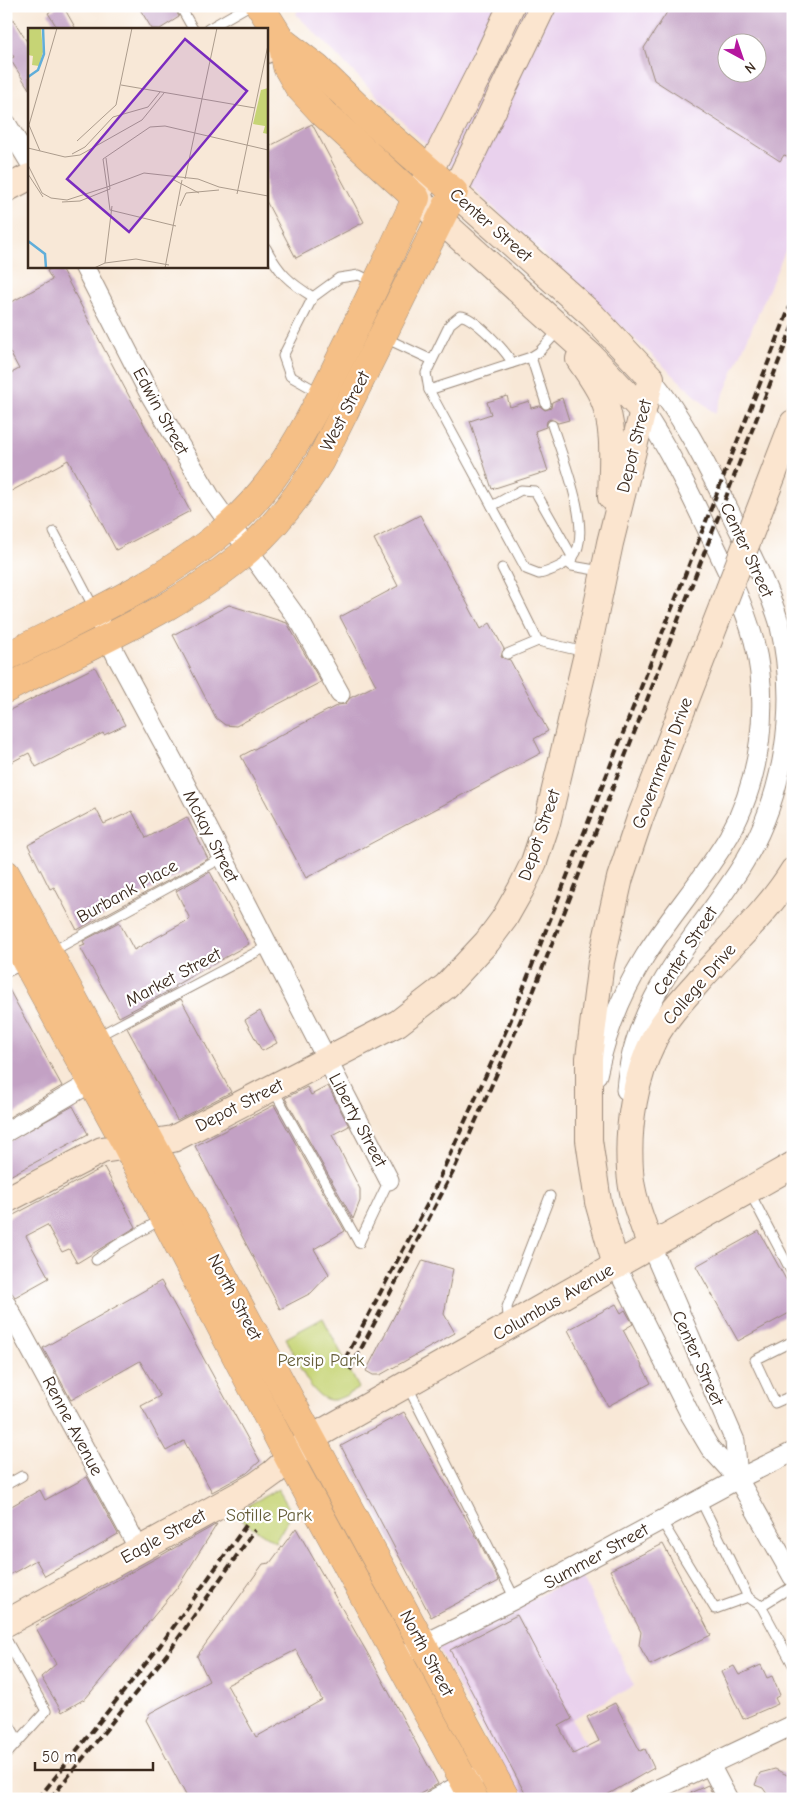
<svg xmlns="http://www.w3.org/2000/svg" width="799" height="1805" font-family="'Comic Neue',sans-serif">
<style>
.built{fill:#e9d1ed;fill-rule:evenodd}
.green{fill:#c6d475;stroke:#807f4a}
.building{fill:#c3a1c4;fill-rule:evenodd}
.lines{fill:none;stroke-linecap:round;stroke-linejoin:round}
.lane-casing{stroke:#9a897a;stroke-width:11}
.street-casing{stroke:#9a897a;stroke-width:21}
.secondary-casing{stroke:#9a897a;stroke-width:28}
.primary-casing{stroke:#9a897a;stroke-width:29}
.highway-casing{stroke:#9a897a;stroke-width:29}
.lane{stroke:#fff;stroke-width:9}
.street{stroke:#fff;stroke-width:19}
.secondary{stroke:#fbe5cf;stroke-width:26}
.primary{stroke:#f5bf86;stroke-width:28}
.highway{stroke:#f5bf86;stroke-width:28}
.rail{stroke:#3b2a1e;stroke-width:4;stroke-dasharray:8 4;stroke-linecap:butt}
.secondary-bridge-casing{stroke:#9a897a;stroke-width:28;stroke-linecap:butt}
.secondary-bridge{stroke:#fbe5cf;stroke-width:26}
.labels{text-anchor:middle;stroke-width:4.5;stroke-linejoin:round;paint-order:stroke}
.street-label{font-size:18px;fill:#3b2a1e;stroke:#fff}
.park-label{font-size:18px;fill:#655d38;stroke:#fff}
.inset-river{fill:none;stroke:#60aeda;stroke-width:2.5}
.inset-road{fill:none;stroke:#ac9c8d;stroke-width:1}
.view{fill:#7b2cbf;fill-opacity:0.15;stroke:#7b2cbf;stroke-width:2.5}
.inset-edge{fill:none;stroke:#3b2a1e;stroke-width:2.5}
</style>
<rect width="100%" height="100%" fill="#fff"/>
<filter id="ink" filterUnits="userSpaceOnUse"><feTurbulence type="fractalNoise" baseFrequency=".02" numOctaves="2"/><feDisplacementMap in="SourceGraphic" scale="10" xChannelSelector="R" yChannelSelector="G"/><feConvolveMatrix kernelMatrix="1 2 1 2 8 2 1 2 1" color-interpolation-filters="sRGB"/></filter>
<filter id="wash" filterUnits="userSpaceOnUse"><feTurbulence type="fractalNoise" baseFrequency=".0096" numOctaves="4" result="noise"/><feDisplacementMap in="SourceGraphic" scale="20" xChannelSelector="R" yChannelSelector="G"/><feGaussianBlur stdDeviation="1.12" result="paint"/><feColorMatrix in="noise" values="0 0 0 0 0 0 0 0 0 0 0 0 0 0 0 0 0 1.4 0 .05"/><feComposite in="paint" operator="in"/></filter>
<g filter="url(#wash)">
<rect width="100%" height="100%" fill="#f8e8d7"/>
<g class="built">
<path d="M300,6H793V233L715,414L415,134L296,14ZM726,42H756V72H726Z"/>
<path d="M581,1574L634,1686L572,1719L614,1799H520L438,1648Z"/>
</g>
<g class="green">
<path d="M323,1318L359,1388C352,1392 343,1398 334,1400C311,1403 295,1355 286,1338Z"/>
<path d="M278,1489L292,1513L275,1542L232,1514Z"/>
</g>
<g id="blocks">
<g class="building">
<path d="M60,6H63L76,29H58L48,13Z"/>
<path d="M138,6H174L179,17L160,29H152Z"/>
<path d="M671,6H793V158L784,155L780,161L654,80L644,48ZM726,42H756V72H726Z"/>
<path d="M6,8L29,45V89L10,59L14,57L6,45Z"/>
<path d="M312,124L364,222L296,258L266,201V148Z"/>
<path d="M55,266H60L190,511L116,550L68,460L6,494V376L19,369L6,345V305L52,280L47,271Z"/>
<path d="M507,396L510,407L529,401L531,408L540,406L545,410L551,408L552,402L562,398L569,420L558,423L550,419L547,421L546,427L535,431L548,471L492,489L470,421L491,414L487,402Z"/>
<path d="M420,515L481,629L490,623L504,649L501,657L510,660L548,731L534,739L541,753L306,878L241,756L338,705L345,704L350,698L376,685L340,617L398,586L374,539Z"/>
<path d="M229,605L287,623L321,682L236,726L225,725L216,718L173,635Z"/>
<path d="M95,667L125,725L104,735L103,733L36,767L29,753L6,765V712Z"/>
<path d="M96,809L104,824L132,811L146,838L187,817L208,859L77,930L54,887L50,889L28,845Z"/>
<path d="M210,872L249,944L174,986L175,988L119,1017L80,947L85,945L83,941L119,922L134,950L190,919L176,891Z"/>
<path d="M6,984L62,1086L6,1119V1084L12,1080L6,1070Z"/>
<path d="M181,999L231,1092L177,1120L127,1028Z"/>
<path d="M260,1011L277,1043L262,1051L245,1020Z"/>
<path d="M328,1086L349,1126L332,1135L360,1189V1201L353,1219L285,1098L307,1087L311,1095Z"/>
<path d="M274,1105L345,1231L314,1249L329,1274L311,1293L280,1309L195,1146Z"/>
<path d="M73,1106L88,1134L6,1178V1143Z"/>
<path d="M104,1167L136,1227L77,1263L69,1249L62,1252L47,1225L26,1236L49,1278L15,1297L6,1285V1219Z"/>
<path d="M759,1231L793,1292V1311L738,1341L696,1266Z"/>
<path d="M423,1260L453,1269L444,1314L455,1333L380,1375H373L366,1371Z"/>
<path d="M161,1281L260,1461L247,1473L212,1492L184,1441L166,1451L141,1406L160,1396L140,1361L71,1400L43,1348Z"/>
<path d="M616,1304L621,1313L625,1310L633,1324L623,1330L651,1383L608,1406L568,1330Z"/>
<path d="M404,1412L479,1541L499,1581L431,1617L341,1446Z"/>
<path d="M87,1477L118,1534L45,1576L36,1560L6,1577V1509L40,1490L45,1500Z"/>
<path d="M217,1524L177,1588L86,1698L62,1712L41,1677L56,1664L35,1626Z"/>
<path d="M296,1528L377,1670L438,1784L411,1799H188L146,1720L150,1713L209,1681L197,1656L263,1564L270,1563ZM296,1650L322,1700L256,1737L227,1685Z"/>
<path d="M663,1544L711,1635L650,1665L639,1645L641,1632L610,1570Z"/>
<path d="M517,1615L572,1719L559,1726L573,1754L599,1741L587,1717L615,1703L640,1751L645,1749L654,1768L600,1799H528L450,1650Z"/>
<path d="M761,1665L767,1678L772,1676L780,1695L775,1698L778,1704L743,1719L721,1672L734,1666L739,1675Z"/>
<path d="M775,1769L793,1778V1799H778L767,1794L763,1788L755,1785L760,1773Z"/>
<path d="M708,1785L715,1799H677Z"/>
</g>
</g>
</g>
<g filter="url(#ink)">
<use href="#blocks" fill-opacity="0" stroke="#9a897a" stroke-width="1"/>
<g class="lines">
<g class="lane-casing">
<g id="lane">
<path d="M180,6L193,29"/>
<path d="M208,29L248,6"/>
<path d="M266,248C279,273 289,282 313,297"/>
<path d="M385,338L432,360"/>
<path d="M531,357L546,404"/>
<path d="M512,363C507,352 472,314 460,316L450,324L426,373L429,390L526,569L539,574C549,572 567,564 573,557C594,532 561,453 552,425"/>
<path d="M429,390L531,357L539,352L560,329"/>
<path d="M320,393L290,376L283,356L313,297L339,278L359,275L375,283"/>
<path d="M492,506L521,490L535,491L573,558"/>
<path d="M54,532L94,608"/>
<path d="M566,561L572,566L601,571"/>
<path d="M502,568L538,641L585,652"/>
<path d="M507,654L538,641"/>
<path d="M51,952L222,858"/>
<path d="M98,1036L268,946"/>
<path d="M274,1091L359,1243"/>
<path d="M750,1193L793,1275"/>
<path d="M359,1243L389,1180"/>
<path d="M96,1260L117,1245L162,1219"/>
<path d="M509,1324L507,1307L550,1196"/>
<path d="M793,1341L755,1360L775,1403L793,1395"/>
<path d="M407,1385L515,1599"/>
<path d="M6,1485L22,1476"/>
<path d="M700,1499L748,1597L761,1606"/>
<path d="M661,1520L715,1609L748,1597"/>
<path d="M793,1586L761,1606L793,1665"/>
<path d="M6,1639L46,1711L6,1755"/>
<path d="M6,1719L18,1740"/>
</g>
</g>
<g class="street-casing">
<g id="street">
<path d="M6,123L29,161"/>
<path d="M84,266L149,393L211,498L302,625L340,694"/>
<path d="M95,611L116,655L179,772L389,1180"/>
<path d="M6,967L25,958"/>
<path d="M597,1075C606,1033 622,993 645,956C671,915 704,878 729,836C761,779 770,704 754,641C743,601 724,564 706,527C687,487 668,447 643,411"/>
<path d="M626,1090C632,1003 693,941 738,872C785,800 799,706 779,622C767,583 747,547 729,510C705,463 685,420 651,378"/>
<path d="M6,1132L92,1082"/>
<path d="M651,1246L735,1441L738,1479"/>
<path d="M616,1266L691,1416L710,1448L738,1479L793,1577"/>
<path d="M6,1304L139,1549"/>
<path d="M412,1650L515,1599L738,1479L793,1452"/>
<path d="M710,1765L728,1799"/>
<path d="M434,1799L475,1777"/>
<path d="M637,1799L793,1725"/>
</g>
</g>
<g class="secondary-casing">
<g id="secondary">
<path d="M511,6L486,60L416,198L591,356L643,411"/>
<path d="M266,50L282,41"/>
<path d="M6,189L29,177"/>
<path d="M579,359C587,371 596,383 602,396C616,427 612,464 611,497"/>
<path d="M756,519L793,423"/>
<path d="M6,1200L102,1150L173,1139L398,1023L446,986L487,942L504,919L521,889L534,862L547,823L586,658L610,543L651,378L592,315L454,192L543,6"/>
<path d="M651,1246C642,1222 631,1196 630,1170C627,1125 635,1077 655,1037C666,1017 682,1000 697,983C729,946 767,913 793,871"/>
<path d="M616,1266L598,1202L589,1140V1058L601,962L620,878L640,818L722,607"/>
<path d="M6,1623L255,1486L273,1473L312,1438L793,1165"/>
</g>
</g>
<g class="primary-casing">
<g id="primary">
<path d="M6,874L506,1799"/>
<path d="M6,925L127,1146L290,1460L474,1799"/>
</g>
</g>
<g class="highway-casing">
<g id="highway">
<path d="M6,657C82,618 166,582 230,525C285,476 315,410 347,345C370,296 394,248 416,198L323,113L298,86L287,67L282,41L260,6"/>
<path d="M6,689C84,647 183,608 249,549C278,524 300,494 320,461L454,192L370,119L317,68L282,41"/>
</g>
</g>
<use href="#lane" class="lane"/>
<use href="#street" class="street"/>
<use href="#secondary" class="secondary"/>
<use href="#primary" class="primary"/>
<use href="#highway" class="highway"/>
<g class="rail">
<path d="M345,1359L428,1203L510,1022L793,299"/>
<path d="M350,1370L453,1172L534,990L793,325"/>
<path d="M38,1799L159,1647L247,1524"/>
<path d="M50,1799L167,1654L255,1530"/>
</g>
<g class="secondary-bridge-casing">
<path id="secondary-bridge" d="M722,607L756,519"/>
</g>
<use href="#secondary-bridge" class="secondary-bridge"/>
</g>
</g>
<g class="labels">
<g class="street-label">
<text transform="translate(491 225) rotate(41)" y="6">Center Street</text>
<text transform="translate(161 411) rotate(61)" y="6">Edwin Street</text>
<text transform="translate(345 411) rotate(-63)" y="6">West Street</text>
<text transform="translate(634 446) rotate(-76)" y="6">Depot Street</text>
<text transform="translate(747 550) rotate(65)" y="6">Center Street</text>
<text transform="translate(662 763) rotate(-69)" y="6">Government Drive</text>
<text transform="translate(539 835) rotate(-71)" y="6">Depot Street</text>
<text transform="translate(211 836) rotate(63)" y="6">Mckay Street</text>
<text transform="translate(127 891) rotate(-29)" y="6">Burbank Place</text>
<text transform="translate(685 951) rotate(-57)" y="6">Center Street</text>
<text transform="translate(173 977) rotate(-28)" y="6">Market Street</text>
<text transform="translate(699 984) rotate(-49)" y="6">College Drive</text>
<text transform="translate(239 1105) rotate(-27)" y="6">Depot Street</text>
<text transform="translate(358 1120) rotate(62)" y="6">Liberty Street</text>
<text transform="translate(235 1297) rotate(62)" y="6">North Street</text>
<text transform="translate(553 1302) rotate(-30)" y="6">Columbus Avenue</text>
<text transform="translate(698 1358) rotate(66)" y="6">Center Street</text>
<text transform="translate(73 1426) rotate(62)" y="6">Renne Avenue</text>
<text transform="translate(163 1536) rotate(-29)" y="6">Eagle Street</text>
<text transform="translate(596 1556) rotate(-29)" y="6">Summer Street</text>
<text transform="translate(427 1653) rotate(62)" y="6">North Street</text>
</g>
<g class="park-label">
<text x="321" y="1366">Persip Park</text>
<text x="269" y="1521">Sotille Park</text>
</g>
</g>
<g transform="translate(28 28)">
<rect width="240" height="240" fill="#f8e8d7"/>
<path d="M0,0L13,1L15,24L11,38L4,37L5,28L0,27ZM240,60V106L235,105L237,98L225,96L233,62Z" fill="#c6d475"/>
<path class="inset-river" d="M0,49L10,42L16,26L15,0M0,213L17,226L18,240"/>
<path class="inset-road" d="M93,57L227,80M49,113L88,77L104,0M0,120L37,129L52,127L114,92L136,65M12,123L1,97L29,0M44,126L57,119L85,89L120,79L132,64M0,137L14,165L23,170L39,172L79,159L75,131L122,99L137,98L240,122M0,146L15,169M157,151L189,0M146,152L171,165M209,166L240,17M34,174L52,173L82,161L78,130M152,178L158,165L191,162M82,182L148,198M82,182L79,159L116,145L170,151L191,159L240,168M77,235L84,178M66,240L77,235L108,231L141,237M137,240L154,152"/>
<path class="view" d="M157,11L219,63L101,204L39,151Z"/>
<rect width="240" height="240" class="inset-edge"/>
</g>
<rect width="799" height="1805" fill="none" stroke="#fff" stroke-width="25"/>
<g transform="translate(742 58) rotate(140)"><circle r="24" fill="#ffffff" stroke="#b1aaa5"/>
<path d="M0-4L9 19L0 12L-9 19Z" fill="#b5179e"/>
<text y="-8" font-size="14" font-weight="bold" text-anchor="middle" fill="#3b2a1e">N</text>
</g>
<path d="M35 1762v8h118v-8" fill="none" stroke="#3b2a1e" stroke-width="2.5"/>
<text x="42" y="1762" font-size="15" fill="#3b2a1e" stroke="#ffffff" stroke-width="4" paint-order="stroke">50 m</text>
</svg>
